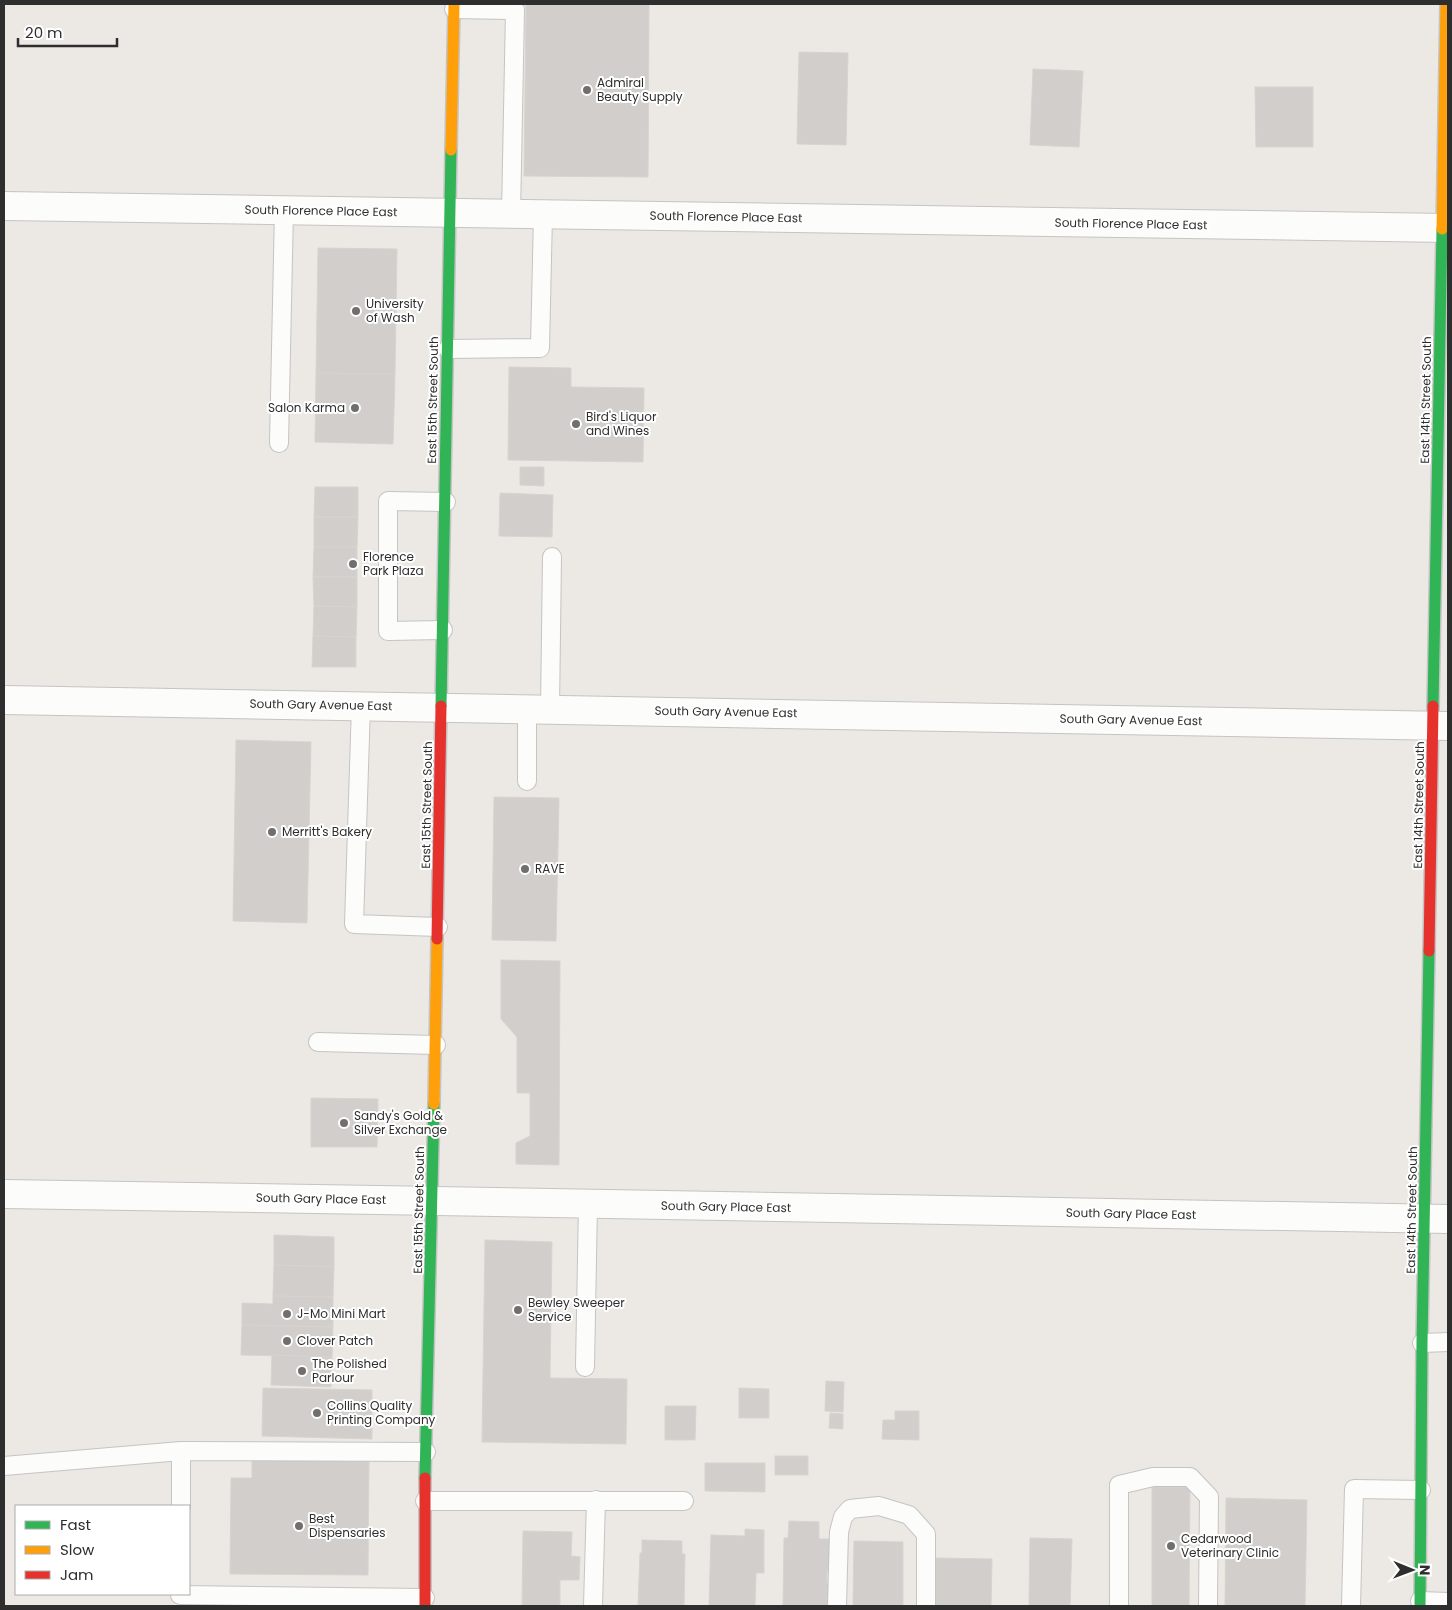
<svg xmlns="http://www.w3.org/2000/svg" width="1452" height="1610" font-family="Poppins,sans-serif">
<style>
.building{fill:#d1cecb;stroke:#d7d4d0}
.lines{fill:none;stroke-linecap:round;stroke-linejoin:round}
.lane-casing{stroke:#c5c4c5;stroke-width:20}
.street-casing{stroke:#c5c4c5;stroke-width:30}
.fast-casing{stroke:#c5c4c5;stroke-width:14}
.slow-casing{stroke:#c5c4c5;stroke-width:14}
.jam-casing{stroke:#c5c4c5;stroke-width:14}
.lane{stroke:#fcfcfb;stroke-width:18}
.street{stroke:#fcfcfb;stroke-width:28}
.fast{stroke:#30b455;stroke-width:11}
.slow{stroke:#ff9f0a;stroke-width:11}
.jam{stroke:#e5322d;stroke-width:11}
.poi-dot{fill:#706f6e;stroke:#fff;stroke-width:2}
.labels{text-anchor:middle;stroke-width:4;stroke-linejoin:round;paint-order:stroke}
.poi-label{font-size:12px;fill:#2e2e2e;stroke:#fff;text-anchor:start}
.street-label{font-size:12px;fill:#2e2e2e;stroke:#fff}
</style>
<rect width="100%" height="100%" fill="#ece8e4"/>
<g class="building">
<path d="M526,4H649L648,177L524,176Z"/>
<path d="M799,52L848,53L846,145L797,144Z"/>
<path d="M1033,69L1083,71L1079,147L1030,145Z"/>
<path d="M1255,87H1313V147H1256Z"/>
<path d="M318,248L397,249L395,374L316,373Z"/>
<path d="M509,367L571,368V387L644,388L643,462L508,460Z"/>
<path d="M316,373L395,374L393,444L315,442Z"/>
<path d="M520,467H544V486L520,485Z"/>
<path d="M315,487H358V517H314Z"/>
<path d="M500,493L553,495L552,537L499,536Z"/>
<path d="M314,517H358L357,547H314Z"/>
<path d="M314,547H357V577H313Z"/>
<path d="M313,577H357V607L314,606Z"/>
<path d="M314,606L357,607L356,637L313,636Z"/>
<path d="M313,636L356,637V667H312Z"/>
<path d="M236,740L311,742L307,923L233,921Z"/>
<path d="M494,797L559,798L556,941L492,940Z"/>
<path d="M501,960L560,961L559,1165L516,1164V1143L530,1136V1093H517V1037L501,1019Z"/>
<path d="M311,1098L378,1099L377,1147H311Z"/>
<path d="M274,1235L334,1237V1267L274,1265Z"/>
<path d="M485,1240L552,1242L550,1378L627,1379L626,1444L482,1442Z"/>
<path d="M274,1265L334,1267L333,1297L273,1296Z"/>
<path d="M273,1296L333,1297V1327L242,1325V1303L273,1304Z"/>
<path d="M242,1325L333,1327L332,1357L241,1355Z"/>
<path d="M272,1355L332,1357L331,1387L271,1385Z"/>
<path d="M826,1381L844,1382L843,1412L825,1411Z"/>
<path d="M263,1388L372,1390V1439L262,1436Z"/>
<path d="M739,1388L769,1389V1418H739Z"/>
<path d="M665,1406H696L695,1440H665Z"/>
<path d="M895,1411H919V1440L882,1439L883,1420H895Z"/>
<path d="M830,1413L843,1414V1429L829,1428Z"/>
<rect x="775" y="1456" width="33" height="19"/>
<path d="M252,1459L369,1460L368,1575L230,1574L231,1478H252Z"/>
<path d="M705,1463H765V1492L705,1491Z"/>
<path d="M1152,1487H1190L1189,1606H1152Z"/>
<path d="M1226,1498L1307,1500L1305,1606H1225Z"/>
<path d="M789,1521L819,1522V1539H830V1571H827V1584H829V1606H783L784,1538H788Z"/>
<path d="M745,1529L764,1530V1573H756L755,1606H709L711,1535L745,1536Z"/>
<path d="M523,1531L572,1532L571,1556L580,1557L579,1580H560V1606H522Z"/>
<path d="M1030,1538L1072,1539L1070,1606H1029Z"/>
<path d="M642,1540L682,1541V1554H685L684,1606H638L640,1553H642Z"/>
<path d="M854,1541L903,1542V1606H853Z"/>
<path d="M935,1558L992,1559L991,1606H934Z"/>
</g>
<g class="lines">
<g class="lane-casing">
<g id="lane">
<path d="M454,9L515,10L511,214"/>
<path d="M448,349L540,348L543,214"/>
<path d="M279,443L284,210"/>
<path d="M443,630L388,631V501L446,502"/>
<path d="M361,705L354,924L438,927"/>
<path d="M550,709L552,557"/>
<path d="M527,781V708"/>
<path d="M318,1042L436,1045"/>
<path d="M1422,1343L1448,1342"/>
<path d="M585,1367L588,1204"/>
<path d="M4,1466L181,1451L426,1452"/>
<path d="M425,1501H684"/>
<path d="M181,1506V1451"/>
<path d="M180,1595L425,1598"/>
<path d="M1420,1601L1448,1602"/>
<path d="M593,1606L596,1500"/>
<path d="M837,1606L839,1532L843,1517L850,1509L879,1506L909,1515L926,1534V1606"/>
<path d="M1119,1606V1485L1153,1477H1190L1209,1497L1208,1606"/>
<path d="M1351,1606L1354,1489L1421,1490"/>
</g>
</g>
<g class="street-casing">
<g id="street">
<path d="M4,206L1448,228"/>
<path d="M4,700L1448,726"/>
<path d="M4,1194L377,1200L1448,1219"/>
</g>
</g>
<g class="fast-casing">
<g id="fast">
<path d="M441,706L451,150"/>
<path d="M1433,706L1442,229"/>
<path d="M425,1478L434,1104"/>
<path d="M1420,1606L1422,1343L1429,951"/>
</g>
</g>
<g class="slow-casing">
<g id="slow">
<path d="M451,150L454,4"/>
<path d="M1442,229L1446,4"/>
<path d="M434,1104L437,939"/>
</g>
</g>
<g class="jam-casing">
<g id="jam">
<path d="M437,939L441,706"/>
<path d="M1429,951L1433,706"/>
<path d="M425,1606V1478"/>
</g>
</g>
<use href="#lane" class="lane"/>
<use href="#street" class="street"/>
<use href="#fast" class="fast"/>
<use href="#slow" class="slow"/>
<use href="#jam" class="jam"/>
</g>
<g class="poi-dot">
<circle cx="587" cy="90" r="5"/>
<circle cx="356" cy="311" r="5"/>
<circle cx="355" cy="408" r="5"/>
<circle cx="576" cy="424" r="5"/>
<circle cx="353" cy="564" r="5"/>
<circle cx="272" cy="832" r="5"/>
<circle cx="525" cy="869" r="5"/>
<circle cx="344" cy="1123" r="5"/>
<circle cx="518" cy="1310" r="5"/>
<circle cx="287" cy="1314" r="5"/>
<circle cx="287" cy="1341" r="5"/>
<circle cx="302" cy="1371" r="5"/>
<circle cx="317" cy="1413" r="5"/>
<circle cx="299" cy="1526" r="5"/>
<circle cx="1171" cy="1546" r="5"/>
</g>
<g class="labels">
<g class="poi-label">
<text x="597" y="87">Admiral<tspan x="597" dy="14">Beauty Supply</tspan></text>
<text x="366" y="308">University<tspan x="366" dy="14">of Wash</tspan></text>
<text x="345" y="412" text-anchor="end">Salon Karma</text>
<text x="586" y="421">Bird's Liquor<tspan x="586" dy="14">and Wines</tspan></text>
<text x="363" y="561">Florence<tspan x="363" dy="14">Park Plaza</tspan></text>
<text x="282" y="836">Merritt's Bakery</text>
<text x="535" y="873">RAVE</text>
<text x="354" y="1120">Sandy's Gold &amp;<tspan x="354" dy="14">Silver Exchange</tspan></text>
<text x="528" y="1307">Bewley Sweeper<tspan x="528" dy="14">Service</tspan></text>
<text x="297" y="1318">J-Mo Mini Mart</text>
<text x="297" y="1345">Clover Patch</text>
<text x="312" y="1368">The Polished<tspan x="312" dy="14">Parlour</tspan></text>
<text x="327" y="1410">Collins Quality<tspan x="327" dy="14">Printing Company</tspan></text>
<text x="309" y="1523">Best<tspan x="309" dy="14">Dispensaries</tspan></text>
<text x="1181" y="1543">Cedarwood<tspan x="1181" dy="14">Veterinary Clinic</tspan></text>
</g>
<g class="street-label">
<text transform="translate(321 211) rotate(1)" y="4">South Florence Place East</text>
<text transform="translate(726 217) rotate(1)" y="4">South Florence Place East</text>
<text transform="translate(1131 224) rotate(1)" y="4">South Florence Place East</text>
<text transform="translate(433 400) rotate(-89)" y="4">East 15th Street South</text>
<text transform="translate(1426 400) rotate(-89)" y="4">East 14th Street South</text>
<text transform="translate(321 705) rotate(1)" y="4">South Gary Avenue East</text>
<text transform="translate(726 712) rotate(1)" y="4">South Gary Avenue East</text>
<text transform="translate(1131 720) rotate(1)" y="4">South Gary Avenue East</text>
<text transform="translate(427 805) rotate(-89)" y="4">East 15th Street South</text>
<text transform="translate(1419 805) rotate(-89)" y="4">East 14th Street South</text>
<text transform="translate(321 1199) rotate(1)" y="4">South Gary Place East</text>
<text transform="translate(726 1207) rotate(1)" y="4">South Gary Place East</text>
<text transform="translate(419 1210) rotate(-89)" y="4">East 15th Street South</text>
<text transform="translate(1412 1210) rotate(-89)" y="4">East 14th Street South</text>
<text transform="translate(1131 1214) rotate(1)" y="4">South Gary Place East</text>
</g>
</g>
<rect width="1452" height="1610" fill="none" stroke="#2e2e2e" stroke-width="10"/>
<rect x="15" y="1505" width="175" height="90" fill="#ffffff" stroke="#ababab"/>
<rect x="25" y="1521" width="25" height="8" fill="#30b455" stroke="#ababab"/>
<text x="60" y="1530" font-size="15" fill="#2e2e2e">Fast</text>
<rect x="25" y="1546" width="25" height="8" fill="#ff9f0a" stroke="#ababab"/>
<text x="60" y="1555" font-size="15" fill="#2e2e2e">Slow</text>
<rect x="25" y="1571" width="25" height="8" fill="#e5322d" stroke="#ababab"/>
<text x="60" y="1580" font-size="15" fill="#2e2e2e">Jam</text>
<g transform="translate(1412 1570) rotate(91)" stroke="#ffffff" stroke-width="4" paint-order="stroke">
<path d="M0-4L9 19L0 12L-9 19Z" fill="#2e2e2e"/>
<text y="-8" font-size="14" font-weight="bold" text-anchor="middle" fill="#2e2e2e">N</text>
</g>
<path d="M18 38v8h99v-8" fill="none" stroke="#2e2e2e" stroke-width="2.5"/>
<text x="25" y="38" font-size="15" fill="#2e2e2e" stroke="#ffffff" stroke-width="4" paint-order="stroke">20 m</text>
</svg>
